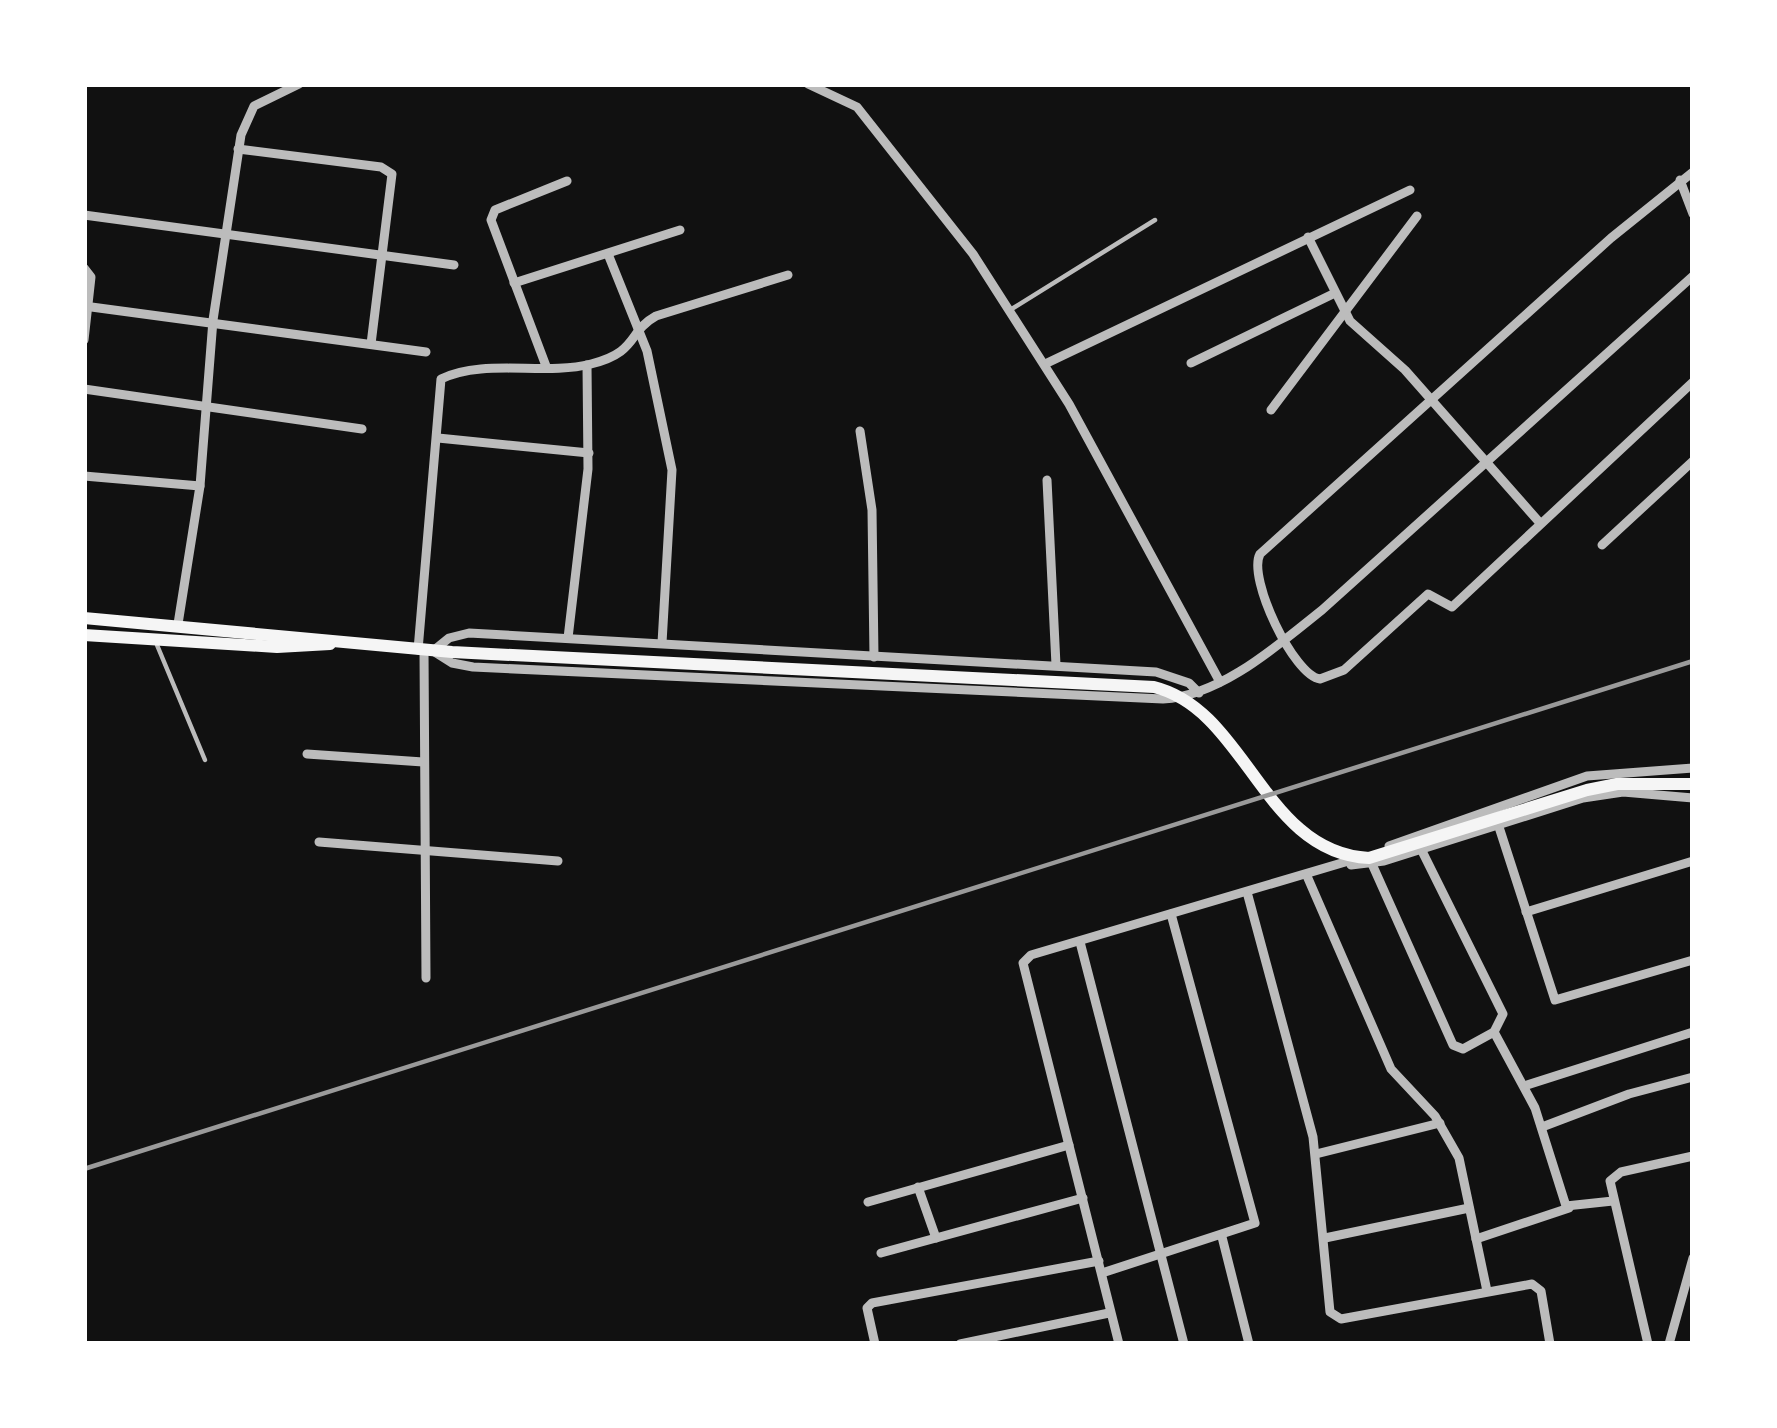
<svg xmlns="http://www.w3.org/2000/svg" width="1777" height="1428" font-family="'Golos Text',sans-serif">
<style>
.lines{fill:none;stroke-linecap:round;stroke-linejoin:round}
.service{stroke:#bcbcbc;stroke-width:4.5}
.minor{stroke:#bcbcbc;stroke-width:9}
.secondary{stroke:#f5f5f5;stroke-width:12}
.rail{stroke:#9a9a9a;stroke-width:4.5}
</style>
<rect width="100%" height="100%" fill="#111"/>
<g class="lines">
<g class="service">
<path d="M1010,310L1155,220"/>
<path d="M157,645L205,760"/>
</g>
<g class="minor">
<path d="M808,84L857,107L973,254L1069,404L1220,682"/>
<path d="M238,149L381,167L392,174L371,344"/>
<path d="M1693,172L1611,238L1260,554C1247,578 1294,676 1320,679L1344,670L1428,594L1452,607L1693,382"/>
<path d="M1680,180L1693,214"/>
<path d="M84,215L454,265"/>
<path d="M1308,237L1350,321L1405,370L1540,523"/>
<path d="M608,254L647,351L672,470L662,643"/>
<path d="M84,268L91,277L84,340"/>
<path d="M514,283L680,230"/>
<path d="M84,306L426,352"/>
<path d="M1191,363L1333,294"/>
<path d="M1045,364L1410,190"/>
<path d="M546,366L491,220L495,210L567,181"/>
<path d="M84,389L362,429"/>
<path d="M1271,410L1417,216"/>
<path d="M860,431L872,510L874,657"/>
<path d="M438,438L589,453"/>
<path d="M84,476L200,486"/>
<path d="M1047,480L1056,665"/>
<path d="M1602,545L1693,461"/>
<path d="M178,624L200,486L213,320L241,135L254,106L299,84"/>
<path d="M568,638L588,469L587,365"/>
<path d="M418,650L441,379C484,358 544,376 591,364C639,352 627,332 656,316L788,275"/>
<path d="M424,650L426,978"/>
<path d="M1199,693L1189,683L1156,672L469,633L449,638L433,651L452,663L473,667L1163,699C1221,696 1278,645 1322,610L1693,276"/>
<path d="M307,754L423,762"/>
<path d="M1498,824L1555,1000L1693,960"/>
<path d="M319,842L558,861"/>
<path d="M1389,846L1587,776L1693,768"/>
<path d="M1372,864L1453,1045L1463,1049L1494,1032L1503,1014L1421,849"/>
<path d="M1351,865L1384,861L1583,798L1623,792L1693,798"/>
<path d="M1307,876L1391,1069L1435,1116L1459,1158L1487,1291"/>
<path d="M1247,892L1313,1137L1330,1312L1341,1319L1532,1284L1541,1291L1550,1344"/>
<path d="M1526,912L1693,861"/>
<path d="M1080,942L1184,1344"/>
<path d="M1494,1032L1535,1108L1566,1206L1613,1201"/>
<path d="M1524,1086L1693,1032"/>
<path d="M1542,1127L1629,1094L1693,1077"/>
<path d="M1316,1154L1440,1123"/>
<path d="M918,1187L936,1238"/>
<path d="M868,1202L1069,1145"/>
<path d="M1222,1237L1249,1344"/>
<path d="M1325,1238L1469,1208"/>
<path d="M1476,1239L1569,1208"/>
<path d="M881,1253L1083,1198"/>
<path d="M1102,1273L1255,1223L1171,914"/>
<path d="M875,1344L867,1308L872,1303L1099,1261"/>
<path d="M960,1344L1109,1313"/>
<path d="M1119,1344L1023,963L1031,955L1362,857"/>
<path d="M1648,1344L1610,1181L1621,1172L1693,1156"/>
<path d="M1669,1344L1693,1258"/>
</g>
<g class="secondary">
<path d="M84,618L452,652L1154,687C1247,710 1263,853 1369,858L1587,790L1617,784H1693"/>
<path d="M84,635L277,647L330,644"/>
</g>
<path class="rail" d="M84,1169L1693,661"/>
</g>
<rect width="1777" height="1428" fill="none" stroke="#ffffff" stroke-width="174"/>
</svg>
